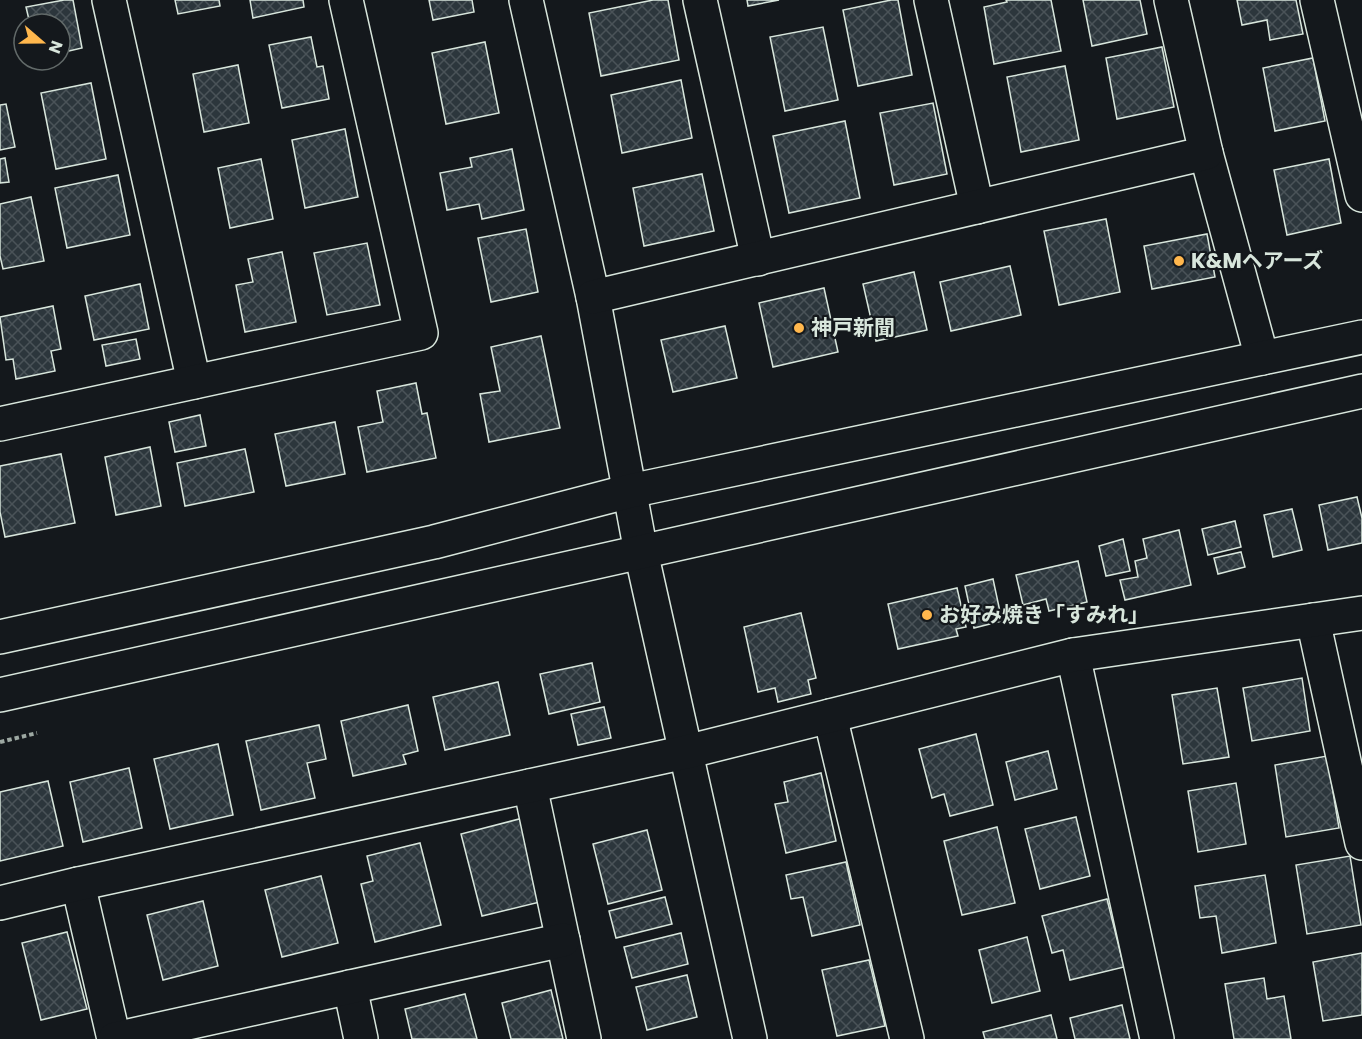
<svg xmlns="http://www.w3.org/2000/svg" width="1362" height="1039" font-family="Poppins,'Noto Sans JP',sans-serif">
<style>
.building{fill:url(#building-cross-hatch);stroke:#d8e6dc;stroke-width:1.5}
.lines{fill:none;stroke-linecap:round;stroke-linejoin:round}
.minor-casing{stroke:#d8e6dc;stroke-width:36}
.path{stroke:#9da8a2;stroke-width:4;stroke-dasharray:4.5 3;stroke-linecap:butt}
.minor{stroke:#14181c;stroke-width:33}
.poi-dot{fill:#ffb74d;stroke:#14181c;stroke-width:2}
.labels{text-anchor:middle;stroke-width:4.5;stroke-linejoin:round;paint-order:stroke}
.poi-label{font-size:21px;font-weight:bold;fill:#d8e6dc;stroke:#14181c;text-anchor:start}
</style>
<defs>
<pattern id="building-cross-hatch" width="8" height="8" patternUnits="userSpaceOnUse" patternTransform="scale(1.5)"><rect width="8" height="8" fill="#2c363c"/><path d="M0 0l8 8M0 8l8-8" fill="none" stroke="#4a5358"/></pattern>
</defs>
<rect width="100%" height="100%" fill="#14181c"/>
<g class="building">
<path d="M64,0H73L82,48L60,53V24H30L26,7Z"/>
<path d="M175,0H219L220,6L178,14Z"/>
<path d="M250,0H303L304,7L253,18Z"/>
<path d="M429,0H472L474,12L433,20Z"/>
<path d="M653,0H668L679,60L601,76L589,13Z"/>
<path d="M747,0H779L748,6Z"/>
<path d="M891,0H898L912,75L858,86L843,10Z"/>
<path d="M1006,0H1051L1061,51L994,64L984,7L1007,2Z"/>
<path d="M1083,0H1140L1147,34L1092,46Z"/>
<path d="M1237,0H1296L1303,34L1270,40L1267,20L1242,25Z"/>
<path d="M823,27L838,100L785,111L770,37Z"/>
<path d="M311,37L317,67L323,66L329,99L282,108L269,45Z"/>
<path d="M485,42L499,113L446,124L432,53Z"/>
<path d="M1162,47L1174,107L1117,119L1106,58Z"/>
<path d="M1313,58L1325,121L1275,131L1263,68Z"/>
<path d="M238,65L249,123L204,132L193,74Z"/>
<path d="M1065,66L1079,140L1021,152L1007,77Z"/>
<path d="M681,80L692,138L622,153L611,95Z"/>
<path d="M91,83L106,159L56,169L41,93Z"/>
<path d="M933,103L947,174L894,185L880,113Z"/>
<path d="M6,104L15,147L0,150V105Z"/>
<path d="M845,121L860,198L789,213L773,136Z"/>
<path d="M345,129L358,197L305,208L292,140Z"/>
<path d="M512,149L524,210L482,219L479,204L447,210L440,173L472,167L470,158Z"/>
<path d="M5,158L9,182L0,183V159Z"/>
<path d="M261,159L273,219L230,228L218,168Z"/>
<path d="M1329,159L1341,223L1287,235L1274,170Z"/>
<path d="M702,174L714,231L644,246L633,188Z"/>
<path d="M118,175L130,235L67,248L55,188Z"/>
<path d="M31,197L44,261L3,269L0,256V204Z"/>
<path d="M1106,219L1120,292L1059,305L1044,231Z"/>
<path d="M526,229L538,292L491,302L478,238Z"/>
<path d="M1207,234L1215,277L1152,289L1144,246Z"/>
<path d="M367,243L380,305L327,315L314,253Z"/>
<path d="M282,252L296,322L245,332L236,285L253,282L248,259Z"/>
<path d="M1010,266L1021,315L951,331L940,282Z"/>
<path d="M914,272L927,330L876,341L863,284Z"/>
<path d="M140,284L149,329L94,340L85,296Z"/>
<path d="M824,288L838,352L773,367L759,303Z"/>
<path d="M53,306L61,349L51,351L55,371L16,379L13,359L6,360L0,317Z"/>
<path d="M725,326L737,378L673,392L661,340Z"/>
<path d="M541,336L560,428L489,442L480,394L500,391L491,347Z"/>
<path d="M136,339L140,359L106,366L102,345Z"/>
<path d="M416,383L422,414L427,413L436,458L367,472L358,427L383,422L377,391Z"/>
<path d="M200,415L206,446L175,452L169,422Z"/>
<path d="M335,422L345,474L286,486L275,434Z"/>
<path d="M150,447L161,506L116,515L105,457Z"/>
<path d="M245,449L254,492L185,506L177,463Z"/>
<path d="M61,454L75,523L5,537L0,512V466Z"/>
<path d="M1357,497L1362,518V543L1328,550L1319,505Z"/>
<path d="M1292,509L1302,550L1273,557L1264,515Z"/>
<path d="M1235,521L1241,547L1208,555L1202,529Z"/>
<path d="M1179,530L1191,585L1125,600L1120,580L1138,577L1135,561L1147,558L1143,539Z"/>
<path d="M1123,539L1130,571L1106,576L1099,546Z"/>
<path d="M1241,552L1245,567L1218,574L1214,558Z"/>
<path d="M1078,561L1087,602L1049,611L1046,599L1023,605L1016,575Z"/>
<path d="M993,579L1002,621L974,628L965,586Z"/>
<path d="M957,588L966,627L956,629L958,636L898,649L888,604Z"/>
<path d="M801,613L816,678L808,680L811,694L778,702L775,688L758,692L744,627Z"/>
<path d="M592,663L600,702L549,714L540,674Z"/>
<path d="M1302,678L1310,731L1252,741L1243,688Z"/>
<path d="M498,682L510,735L445,750L433,697Z"/>
<path d="M1217,688L1229,757L1183,764L1172,695Z"/>
<path d="M408,705L418,751L403,755L406,764L353,776L341,721Z"/>
<path d="M604,707L611,738L578,745L571,714Z"/>
<path d="M319,725L326,759L307,763L315,798L261,810L246,741Z"/>
<path d="M976,734L993,805L950,816L944,794L932,798L919,749Z"/>
<path d="M218,744L233,815L170,829L154,759Z"/>
<path d="M1048,751L1057,789L1015,800L1006,762Z"/>
<path d="M1327,756L1339,828L1286,837L1275,765Z"/>
<path d="M129,768L142,828L83,842L70,782Z"/>
<path d="M821,773L836,841L786,853L775,804L788,802L784,782Z"/>
<path d="M48,781L63,846L0,861V792Z"/>
<path d="M1236,783L1246,844L1198,852L1188,791Z"/>
<path d="M1076,817L1090,876L1040,889L1025,829Z"/>
<path d="M523,818L544,901L482,916L461,834Z"/>
<path d="M997,827L1015,903L962,915L944,841Z"/>
<path d="M647,830L662,890L608,904L593,844Z"/>
<path d="M420,843L441,925L375,942L361,884L373,881L367,856Z"/>
<path d="M1350,856L1361,925L1307,934L1296,865Z"/>
<path d="M846,862L860,925L812,936L803,897L791,899L786,875Z"/>
<path d="M1265,875L1276,943L1222,953L1216,916L1200,918L1195,886Z"/>
<path d="M321,876L338,943L282,957L265,890Z"/>
<path d="M665,897L672,924L616,938L609,911Z"/>
<path d="M1107,899L1124,967L1070,980L1063,950L1052,953L1042,916Z"/>
<path d="M203,901L218,966L163,980L147,915Z"/>
<path d="M67,932L87,1009L41,1020L22,943Z"/>
<path d="M681,933L688,964L632,978L624,947Z"/>
<path d="M1027,937L1040,991L992,1003L979,950Z"/>
<path d="M1362,953V1015L1323,1021L1313,962Z"/>
<path d="M869,960L885,1026L837,1036L822,970Z"/>
<path d="M687,975L697,1017L647,1030L636,987Z"/>
<path d="M1264,978L1267,999L1284,996L1291,1039H1234L1225,984Z"/>
<path d="M551,990L563,1039H511L502,1003Z"/>
<path d="M465,994L477,1039H412L405,1009Z"/>
<path d="M1122,1005L1130,1039H1075L1070,1018Z"/>
<path d="M1051,1015L1057,1039H985L983,1032Z"/>
</g>
<g class="lines">
<g class="minor-casing">
<g id="minor">
<path d="M109,0L194,382"/>
<path d="M526,0L593,297L641,552L750,1039"/>
<path d="M700,0L758,259"/>
<path d="M931,0L977,207"/>
<path d="M1317,0L1362,195"/>
<path d="M1206,153L1262,358"/>
<path d="M593,297L1206,153L1171,0"/>
<path d="M0,424L421,333L346,0"/>
<path d="M1313,620L1362,843"/>
<path d="M0,637L434,542L630,491L1362,337"/>
<path d="M1073,655L1157,1039"/>
<path d="M0,695L1362,391"/>
<path d="M830,716L907,1039"/>
<path d="M530,786L584,1039"/>
<path d="M78,884L114,1039"/>
<path d="M0,903L78,884L686,752L1073,655L1362,613"/>
<path d="M350,987L361,1039"/>
<path d="M115,1039L563,940"/>
</g>
</g>
<path class="path" d="M0,742L37,733"/>
<use href="#minor" class="minor"/>
</g>
<g class="poi-dot">
<circle cx="1179" cy="261" r="6"/>
<circle cx="799" cy="328" r="6"/>
<circle cx="927" cy="615" r="6"/>
</g>
<g class="labels">
<g class="poi-label">
<text x="1191" y="268">K&amp;Mヘアーズ</text>
<text x="811" y="335">神戸新聞</text>
<text x="939" y="622">お好み焼き「すみれ」</text>
</g>
</g>
<g transform="translate(42 42) rotate(110)"><circle r="28" fill="#14181c" stroke="#626a69" stroke-width="1.5"/>
<path d="M0-4.5L10 22L0 15L-10 22Z" fill="#ffb74d"/>
<text y="-9" font-size="16" font-weight="bold" text-anchor="middle" fill="#d8e6dc">N</text>
</g>
</svg>
